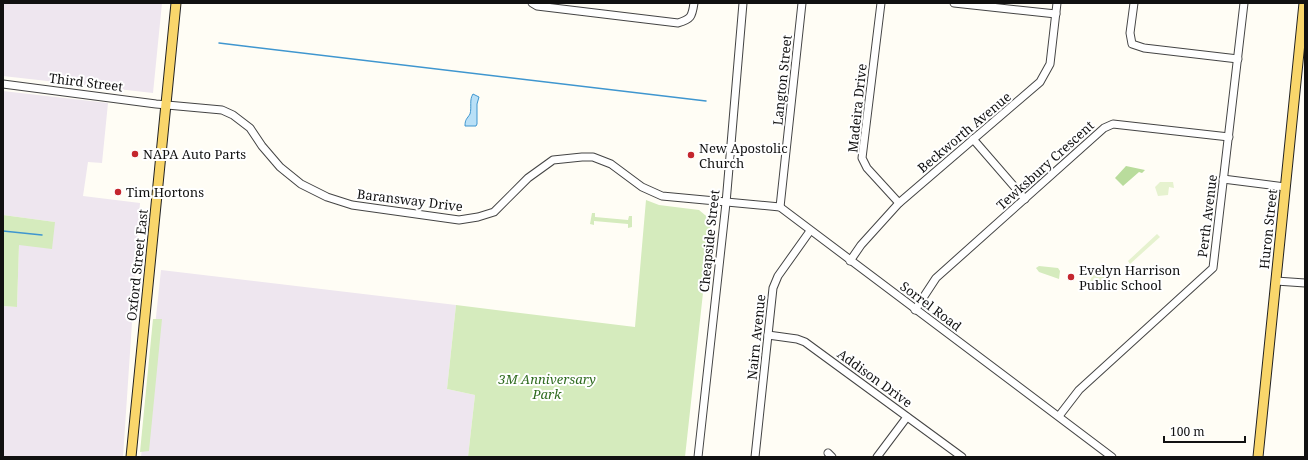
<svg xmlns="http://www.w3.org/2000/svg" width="1308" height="460" font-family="'Noto Serif',serif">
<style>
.industrial{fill:#eee6ef}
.green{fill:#d5ebbd}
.forest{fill:#b9dc9c}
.pitch{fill:#e6f2cf}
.water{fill:#b9e0f7;stroke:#3f96cf}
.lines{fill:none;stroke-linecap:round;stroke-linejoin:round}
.stream{stroke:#3f96cf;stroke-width:1.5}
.minor-casing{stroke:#444;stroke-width:9}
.major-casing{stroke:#222;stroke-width:11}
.minor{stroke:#fff;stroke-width:7}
.major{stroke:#f9d66b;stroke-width:9}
.poi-dot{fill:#c4262e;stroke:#fff;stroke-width:1.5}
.labels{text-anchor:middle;stroke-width:4;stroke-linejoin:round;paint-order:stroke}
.street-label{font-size:13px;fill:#111;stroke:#fff}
.poi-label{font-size:13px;fill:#111;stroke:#fff;text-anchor:start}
.park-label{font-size:13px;font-style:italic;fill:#2f6b1f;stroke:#fff}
</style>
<rect width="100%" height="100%" fill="#fffdf5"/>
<g class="industrial">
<path d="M3,3H162L153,93L3,76Z"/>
<path d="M3,91L108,103L102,163L88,162L83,196L140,203L123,457H3V306L17,307L19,245L55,222L3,215Z"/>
<path d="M161,270L456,305L447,389L475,395L468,457H141Z"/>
</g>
<g class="green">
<path d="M646,200L659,205L699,210L711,220L685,457H468L475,395L447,389L456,305L635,327Z"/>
<path d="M592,213H595V217L628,220L629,216H632V227L628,228V224L594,221V225L590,224Z"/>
<path d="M3,215L55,222L52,249L19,245L17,307L3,306Z"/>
<path d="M1039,266L1058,268L1060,271L1059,279L1039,272L1036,268Z"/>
<path d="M153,319H162L149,451L140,452Z"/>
</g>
<path class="forest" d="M1126,166L1145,170L1142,173L1139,172L1123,186L1115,178Z"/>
<g class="pitch">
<path d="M1160,182H1173L1174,188L1169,187L1168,195L1158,196L1155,187Z"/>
<path d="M1157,234L1160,237L1130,264L1128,261Z"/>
<path d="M1102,270H1107L1110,273L1105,288L1092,290L1089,287C1091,277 1091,274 1102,272Z"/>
</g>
<path class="water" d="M473,94L479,97L477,104V124L476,126H465C465,119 467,119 470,114C472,107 469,100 473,94Z"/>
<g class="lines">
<g class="stream">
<path d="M219,43L706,101"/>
<path d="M3,231L42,235"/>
</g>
<g class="minor-casing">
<g id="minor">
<path d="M532,3L537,6L678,23C691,19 692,17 694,3"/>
<path d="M881,3L862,158L867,168L899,203"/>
<path d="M954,3L1056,14"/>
<path d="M1134,3L1130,33L1132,44L1144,48L1238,59"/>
<path d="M3,84L156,104L222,110L233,115L250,128L262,146L280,167L301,184L327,197L352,205L459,220L478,217L494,212L528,178L553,160L582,157H593L611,164L642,187L662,196L780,207L1112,457"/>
<path d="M973,139L1025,199"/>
<path d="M1223,179L1285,187"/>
<path d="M780,207L802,3"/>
<path d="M850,261L861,245L899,203L1040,82L1050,64L1057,3"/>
<path d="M1276,281L1305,283"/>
<path d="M915,310L936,278L1104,128L1113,124L1229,137"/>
<path d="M768,335L797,339L805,342L962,457"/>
<path d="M1059,416L1079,390L1213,268L1244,3"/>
<path d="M828,453L832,457"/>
<path d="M698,457L726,203L743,3"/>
<path d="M755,457L773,288L778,276L810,231"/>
<path d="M877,457L907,417"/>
</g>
</g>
<g class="major-casing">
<g id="major">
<path d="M131,457L176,3"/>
<path d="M1258,457L1304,3"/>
</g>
</g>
<use href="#minor" class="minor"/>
<use href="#major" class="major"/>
</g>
<g class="poi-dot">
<circle cx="135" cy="154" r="4"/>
<circle cx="691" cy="155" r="4"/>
<circle cx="118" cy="192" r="4"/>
<circle cx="1071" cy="277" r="4"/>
</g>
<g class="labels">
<g class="street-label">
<text transform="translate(782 80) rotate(-84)" y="5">Langton Street</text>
<text transform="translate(86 82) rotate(7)" y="5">Third Street</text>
<text transform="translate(857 108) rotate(-84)" y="5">Madeira Drive</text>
<text transform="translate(964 132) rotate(-40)" y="5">Beckworth Avenue</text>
<text transform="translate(1045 165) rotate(-42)" y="5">Tewksbury Crescent</text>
<text transform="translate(410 200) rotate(7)" y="5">Baransway Drive</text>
<text transform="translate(1207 216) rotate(-83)" y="5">Perth Avenue</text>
<text transform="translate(1268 229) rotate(-84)" y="5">Huron Street</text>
<text transform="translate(709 241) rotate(-84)" y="5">Cheapside Street</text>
<text transform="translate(137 265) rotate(-84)" y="5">Oxford Street East</text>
<text transform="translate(931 306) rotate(37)" y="5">Sorrel Road</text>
<text transform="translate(756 337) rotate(-84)" y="5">Nairn Avenue</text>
<text transform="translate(875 378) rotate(36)" y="5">Addison Drive</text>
</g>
<g class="poi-label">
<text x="699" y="153">New Apostolic<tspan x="699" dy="15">Church</tspan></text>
<text x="143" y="159">NAPA Auto Parts</text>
<text x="126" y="197">Tim Hortons</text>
<text x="1079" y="275">Evelyn Harrison<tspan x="1079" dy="15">Public School</tspan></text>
</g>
<g class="park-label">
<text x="547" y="384">3M Anniversary<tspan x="547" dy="15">Park</tspan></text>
</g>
</g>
<rect width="1308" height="460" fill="none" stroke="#111111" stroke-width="8"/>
<path d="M1164 436v6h81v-6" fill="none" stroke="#111111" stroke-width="2"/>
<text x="1170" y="436" font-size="12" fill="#111111" stroke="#ffffff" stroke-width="3" paint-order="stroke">100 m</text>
</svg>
